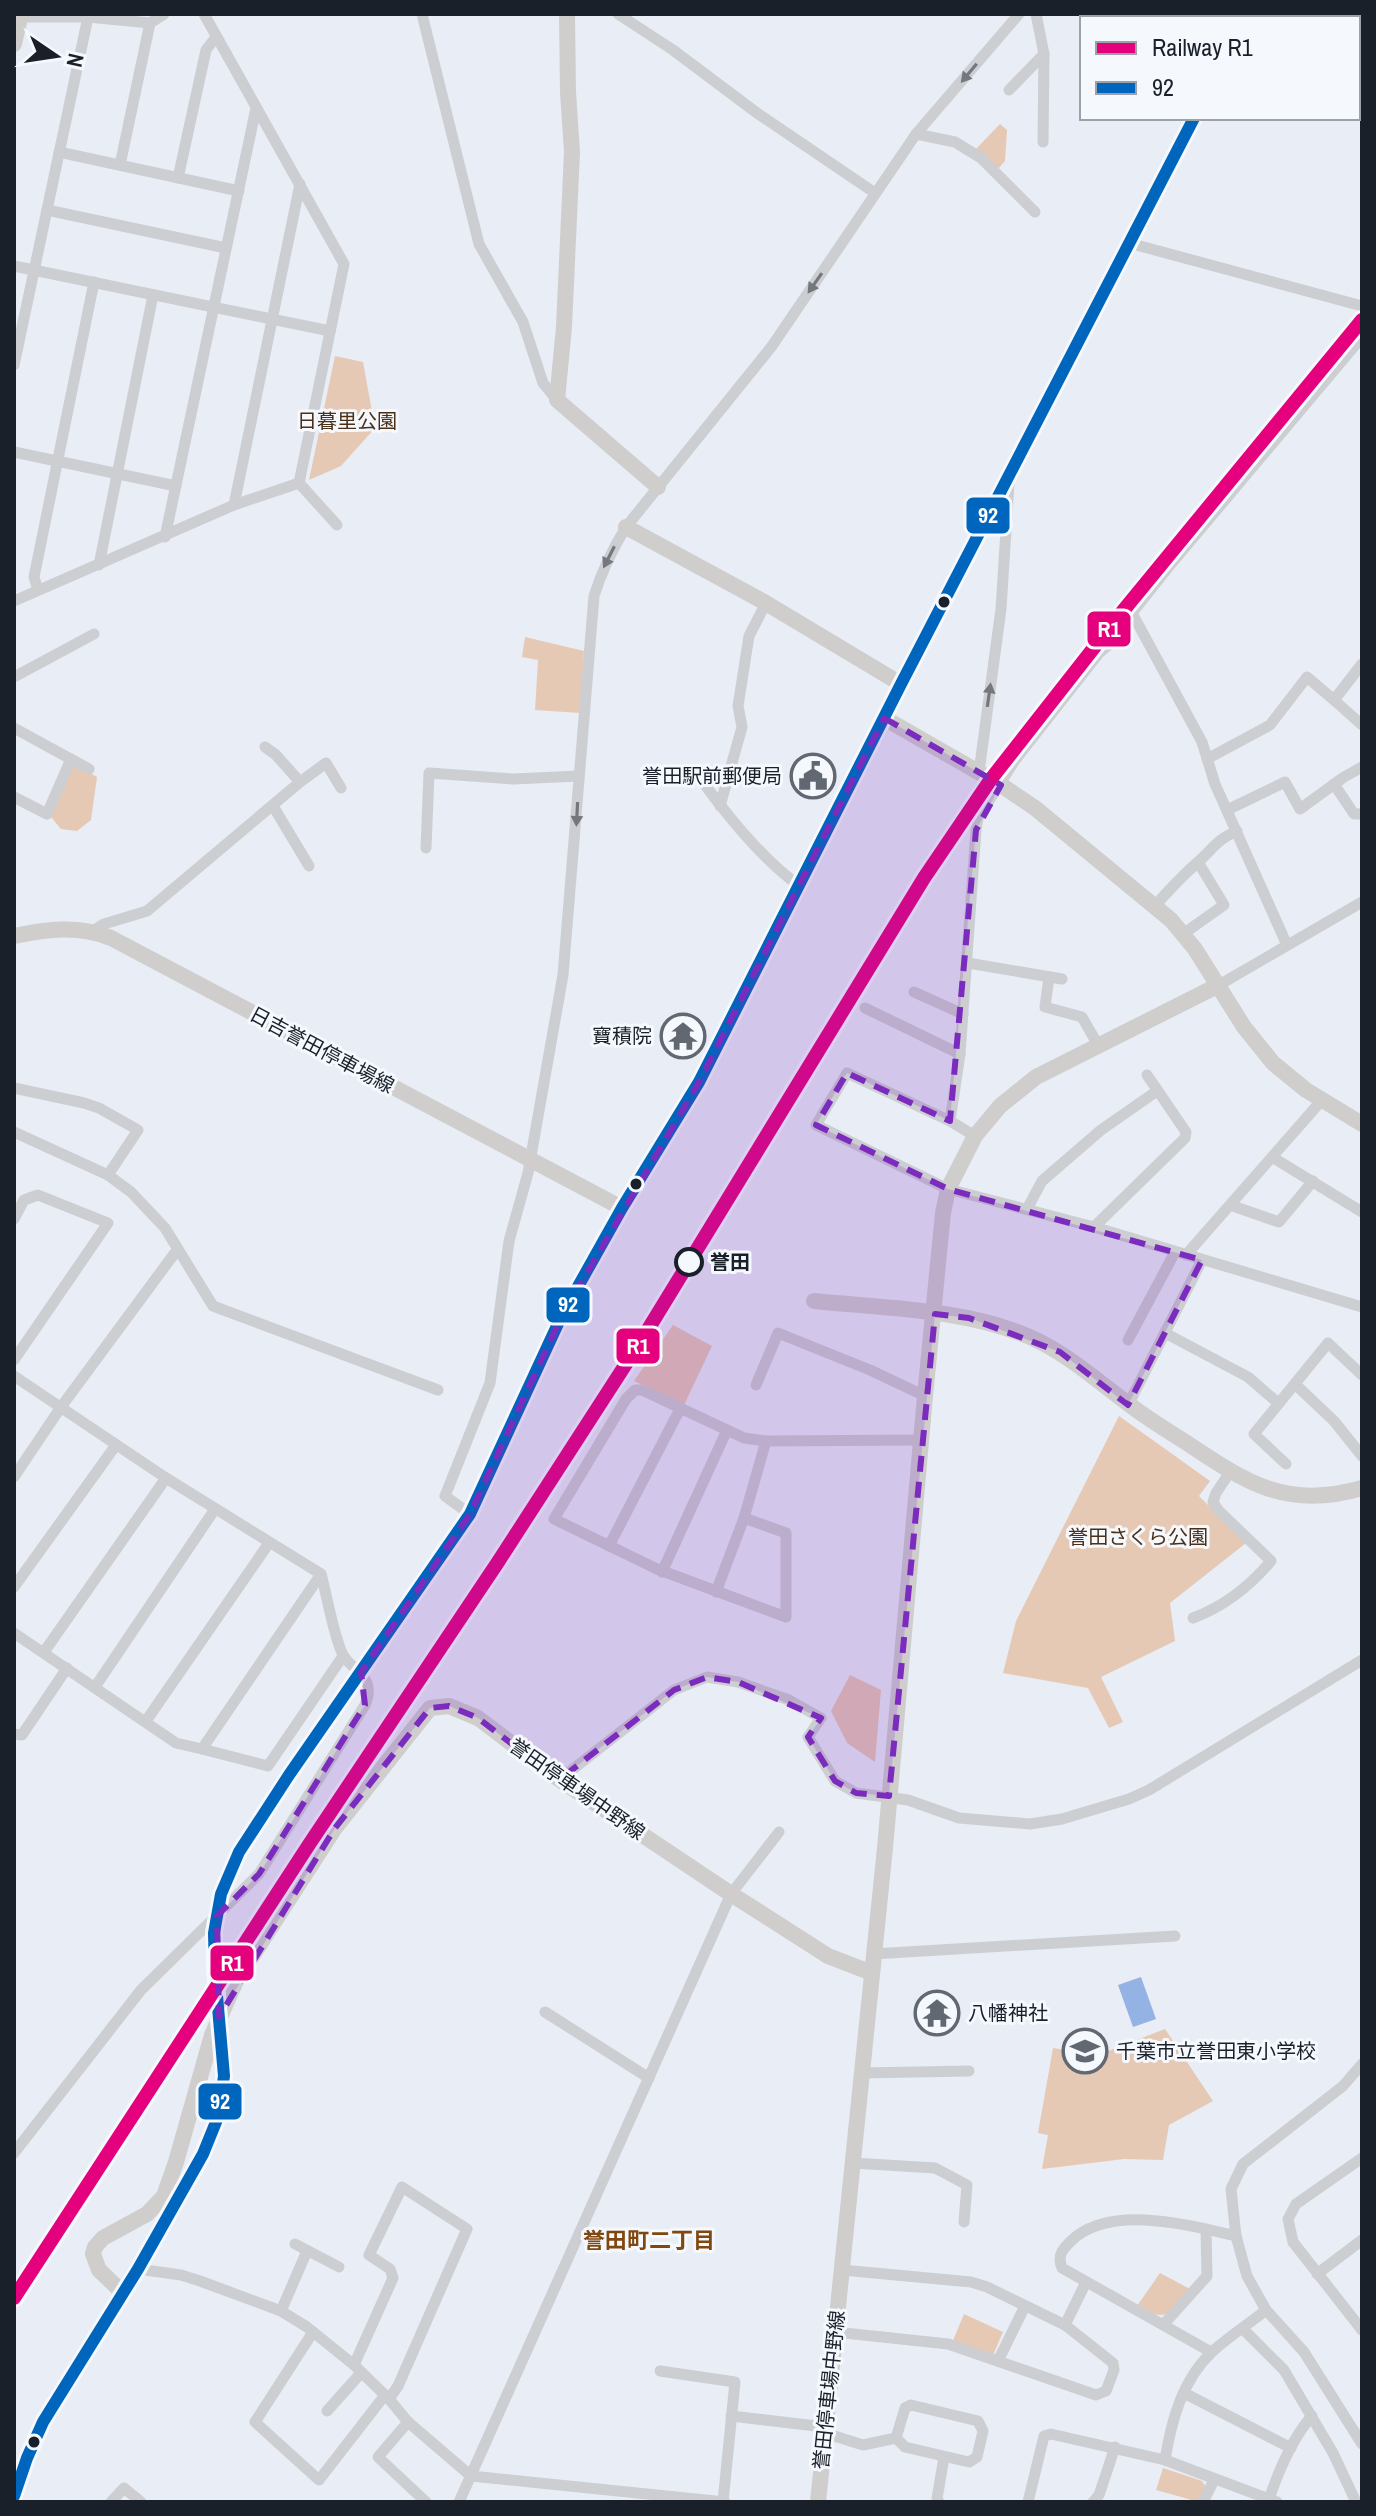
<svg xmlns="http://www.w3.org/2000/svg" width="1376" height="2516" font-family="'Archivo Narrow','Noto Sans JP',sans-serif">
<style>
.green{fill:#e6c9b4}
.water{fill:#94b2e3}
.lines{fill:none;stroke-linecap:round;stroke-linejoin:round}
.street{stroke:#cdced1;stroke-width:11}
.secondary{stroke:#cfcecd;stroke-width:16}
.primary{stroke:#e4dfd8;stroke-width:18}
.bus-1-casing{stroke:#f5f9fe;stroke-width:18}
.bus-1{stroke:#0065bd;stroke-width:12}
.rail-1-casing{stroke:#f5f9fe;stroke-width:20}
.rail-1{stroke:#e5007d;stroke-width:14}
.oneway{fill:#74777e}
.marked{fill:#7b2cbf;fill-opacity:0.2;stroke:#7b2cbf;stroke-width:6;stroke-dasharray:16 10;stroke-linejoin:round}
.bus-dot{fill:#1a202a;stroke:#f5f9fe;stroke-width:3}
.stop-dot{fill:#f5f9fe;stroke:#1a202a;stroke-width:4}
.labels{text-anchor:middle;stroke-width:6;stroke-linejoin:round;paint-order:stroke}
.park-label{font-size:20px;fill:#4b2f16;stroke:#f5f9fe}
.poi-label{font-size:20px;fill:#1a202a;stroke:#f5f9fe;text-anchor:end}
.street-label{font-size:20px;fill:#1a202a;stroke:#f5f9fe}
.stop-label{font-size:20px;font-weight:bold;fill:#1a202a;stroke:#f5f9fe;text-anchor:start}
.neighbourhood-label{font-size:22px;font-weight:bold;fill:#804810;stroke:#f5f9fe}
.line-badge{stroke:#f5f9fe;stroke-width:3}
.badge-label{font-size:22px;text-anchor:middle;font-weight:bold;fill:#fff}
</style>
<rect width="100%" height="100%" fill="#e8edf6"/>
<g class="green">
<path d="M1000,124L1007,130L1005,161L997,170L976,149Z"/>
<path d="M335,356L363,362L375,428L341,466L309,480Z"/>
<path d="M525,637L584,651L580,713L535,710L538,660L522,657Z"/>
<path d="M78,766L97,777L91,820L77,831L61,829L51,817L72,767Z"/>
<path d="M673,1325L712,1346L684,1405L634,1381Z"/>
<path d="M1119,1416L1210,1481L1199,1496L1246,1543L1170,1603L1175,1641L1101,1677L1123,1722L1109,1728L1088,1688L1003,1673L1016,1621Z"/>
<path d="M850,1675L881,1690L875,1762L847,1743L831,1711Z"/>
<path d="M1165,2029L1213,2101L1169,2125L1163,2160L1124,2159L1042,2169L1048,2135L1038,2133L1053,2048L1098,2055Z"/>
<path d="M1160,2273L1190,2289C1167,2313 1170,2324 1137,2306Z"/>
<path d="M964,2314L1003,2332L993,2355L952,2343Z"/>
<path d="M1163,2468L1202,2481L1205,2486L1199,2502L1156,2490Z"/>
</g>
<path class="water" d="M1141,1977L1156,2019L1133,2027L1118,1985Z"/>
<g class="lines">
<g class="street">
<path d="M204,14L344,264L299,483"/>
<path d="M422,14L479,244L523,322L543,383L557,400"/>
<path d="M618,14L673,50L757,113L875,193"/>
<path d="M1036,14L1044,54L1043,142"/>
<path d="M1318,14L1325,18"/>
<path d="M15,17H88L150,23L164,14"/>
<path d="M1358,48L1362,52"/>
<path d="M1009,90L1044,54"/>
<path d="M916,134L955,142L981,158L1035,212"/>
<path d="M59,152L239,191"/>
<path d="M120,165L150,23"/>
<path d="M178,178L206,50L216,37"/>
<path d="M47,210L226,248"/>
<path d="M1129,243L1362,306"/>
<path d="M14,266L330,331"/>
<path d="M14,365L88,17"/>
<path d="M14,452L176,486"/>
<path d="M299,483L337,525"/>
<path d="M234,505L300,184"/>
<path d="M165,537L256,108"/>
<path d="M99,565L153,295"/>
<path d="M38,590L34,577L94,282"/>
<path d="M14,601L234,505L299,483"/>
<path d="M1132,613L1202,742L1215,784L1287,945"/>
<path d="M1362,664L1334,700L1362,725"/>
<path d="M14,677L94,634"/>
<path d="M14,728L89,769"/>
<path d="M265,747L276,755L300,782"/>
<path d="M1207,759L1270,725L1307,677L1334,700"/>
<path d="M979,772L1001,609L1009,483"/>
<path d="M1334,784L1354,814H1362"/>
<path d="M705,785C730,819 764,860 798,885"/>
<path d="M14,797L47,814L71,759"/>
<path d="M273,806L309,866"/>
<path d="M720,806L742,727L738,706L749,636L766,603"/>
<path d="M1227,810L1285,782L1300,809L1344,777L1362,767"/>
<path d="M426,848L429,773L513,779L579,776"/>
<path d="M1154,907C1168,891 1182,876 1198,862C1214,848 1216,840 1237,831"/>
<path d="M93,931L104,924L147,911L300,782L326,763L341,788"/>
<path d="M1183,934L1224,905L1198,862"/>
<path d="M968,963L1062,979"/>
<path d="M1049,977L1045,1007L1082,1017L1098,1045"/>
<path d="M1219,985L1362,902"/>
<path d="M914,992L963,1014"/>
<path d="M865,1008L960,1054"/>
<path d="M14,1088L84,1103L99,1108L138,1130L108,1175L131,1192L165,1228L213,1306L438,1390"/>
<path d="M950,1121L847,1073L816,1125L948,1189L1094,1227L1362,1307"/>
<path d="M14,1132L108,1175"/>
<path d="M975,1136L950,1121L960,1054L976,830L978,818L1015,760L1099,653L1118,637L1132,613L1166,570L1362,337"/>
<path d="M1272,1157L1362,1212"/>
<path d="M1230,1205L1279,1222L1313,1181"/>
<path d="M1027,1209L1042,1181L1101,1130L1157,1091"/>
<path d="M14,1219L24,1200L38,1195L108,1223L14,1360"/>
<path d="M1094,1227L1185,1138L1186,1132L1147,1075"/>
<path d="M1186,1255L1322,1100"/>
<path d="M1165,1333L1248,1377L1278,1403"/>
<path d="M1128,1340L1175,1252"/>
<path d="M14,1376L166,1478L321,1574C328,1600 332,1629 342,1653C350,1671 378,1675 365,1705L259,1874L141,1990L14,2153"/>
<path d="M756,1385L778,1333L870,1370L925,1396"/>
<path d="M1296,1385L1334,1421L1362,1456"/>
<path d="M1128,1405L1202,1260"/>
<path d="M1286,1464L1254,1434L1328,1343L1362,1375"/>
<path d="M14,1477L61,1407L177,1250"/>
<path d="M470,1514L445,1496L490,1383L509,1241L528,1173L563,975L594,596C602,570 612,550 626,527L772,346L916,134L1019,14"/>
<path d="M744,1518L786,1533V1617L657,1569L554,1519L626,1399L635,1390H642L744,1438L766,1441L921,1440"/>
<path d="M609,1546L680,1409"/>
<path d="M662,1572L727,1430"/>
<path d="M14,1587L116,1445"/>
<path d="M716,1592L744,1518L766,1441"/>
<path d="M1193,1618C1225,1606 1250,1586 1271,1561L1218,1510L1213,1502L1216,1493L1230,1472"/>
<path d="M14,1633L176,1743L202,1749L321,1574"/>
<path d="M44,1652L166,1478"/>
<path d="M95,1687L215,1509"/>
<path d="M146,1721L269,1543"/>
<path d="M14,1734L22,1735L67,1668"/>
<path d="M202,1749L268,1766L343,1656"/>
<path d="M559,1780L674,1690L707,1677L738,1682L789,1700L821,1718L808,1737L835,1781L856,1793L908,1800L959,1818L1030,1824L1062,1819L1129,1799L1149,1790L1362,1660"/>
<path d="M873,1954L1175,1936"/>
<path d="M545,2012L649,2078"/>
<path d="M1362,2064L1343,2086L1243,2164L1231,2189L1236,2236L1247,2276L1266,2310L1304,2352L1362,2444"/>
<path d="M862,2073L969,2071"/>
<path d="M1362,2158L1296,2204L1288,2219L1293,2242L1362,2330"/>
<path d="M853,2163L935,2168L967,2185L964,2222"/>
<path d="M295,2244L339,2267"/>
<path d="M138,2269L181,2275L200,2281L281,2311L307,2327L354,2365L389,2399L408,2422L471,2476L725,2502"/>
<path d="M1317,2274L1362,2240"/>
<path d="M281,2311L307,2251"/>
<path d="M1065,2325L1086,2282"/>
<path d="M1163,2325L1207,2276L1206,2229"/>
<path d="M1243,2329L1284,2370L1333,2453L1356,2502"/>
<path d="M313,2332L255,2422L319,2480L385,2395"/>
<path d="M835,2332L948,2344L1096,2395L1106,2391L1114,2370L1113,2363L1065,2325L987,2287L971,2282L842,2270"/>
<path d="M1211,2352L1062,2268C1057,2256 1062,2250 1070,2242C1108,2203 1189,2225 1236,2236"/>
<path d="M998,2361L1025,2306"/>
<path d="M354,2365L393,2278L390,2269L369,2255L402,2187L467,2229L398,2386L389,2399"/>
<path d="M660,2371L735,2382L723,2502"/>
<path d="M1184,2393L1291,2448"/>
<path d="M911,2405L978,2421L983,2431L977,2457L969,2462L905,2447L896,2438L905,2408Z"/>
<path d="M327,2411L361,2373"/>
<path d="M731,2416L825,2427"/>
<path d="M408,2422L378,2457L426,2502"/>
<path d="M825,2433L863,2445L896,2438"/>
<path d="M1165,2460C1171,2422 1182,2380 1212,2352C1228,2337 1249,2324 1266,2310"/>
<path d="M1269,2499C1279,2470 1292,2438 1312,2416"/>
<path d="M111,2502L124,2488L141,2502"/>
<path d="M459,2502L731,1894L779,1832"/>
<path d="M939,2502L937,2499L944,2457"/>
<path d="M1028,2502L1044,2436L1051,2434L1165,2460L1277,2502"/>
<path d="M1093,2502L1099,2495L1115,2447"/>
<path d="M1203,2502L1214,2480"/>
</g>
<g class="secondary">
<path d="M567,14L568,92L572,152L564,327L557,400L658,487"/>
<path d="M14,44L21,14"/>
<path d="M626,527L766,603L901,684"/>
<path d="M884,718L1001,785L1035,808L1171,920L1195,949L1244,1027L1273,1063L1306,1090L1362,1124"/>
<path d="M14,936C47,929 79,925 111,938L622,1208"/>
<path d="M814,1301C883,1308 966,1309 1030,1337C1066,1353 1095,1379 1126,1402C1145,1417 1166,1430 1187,1443C1247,1483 1287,1510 1362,1488"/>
<path d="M123,2293L99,2270L93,2254L95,2247L103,2238L147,2214L164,2196L176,2162L212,2035L236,1981L335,1828L430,1708L449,1706L478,1718L553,1775L731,1894L828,1956L872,1973"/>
<path d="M818,2502L885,1848L925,1396L943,1213L948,1189L975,1136L1000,1106L1036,1077L1219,985"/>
</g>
<g class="primary">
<path d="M1246,18L1249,14"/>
<path d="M14,2496L27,2458L43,2422L138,2269L203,2154L218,2117L224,2076L215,1973L214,1933L221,1894L239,1852L289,1775L470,1514L562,1315L622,1208L699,1082L901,684L1194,118"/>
</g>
<g class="bus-1-casing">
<path id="bus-1" d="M14,2496L27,2458L43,2422L138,2269L203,2154L218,2117L224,2076L215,1973L214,1933L221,1894L239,1852L289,1775L470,1514L562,1315L622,1208L699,1082L901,684L1194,118"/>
</g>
<use href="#bus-1" class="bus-1"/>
<g class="rail-1-casing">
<path id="rail-1" d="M14,2298L310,1843L498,1562L644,1336L924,878L991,779L1118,617L1362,320"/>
</g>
<use href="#rail-1" class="rail-1"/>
</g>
<defs><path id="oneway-solid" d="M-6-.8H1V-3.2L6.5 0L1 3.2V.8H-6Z" transform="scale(2)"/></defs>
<g class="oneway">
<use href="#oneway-solid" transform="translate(969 73) rotate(130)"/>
<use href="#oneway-solid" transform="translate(815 283) rotate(125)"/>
<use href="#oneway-solid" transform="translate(609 557) rotate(117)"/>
<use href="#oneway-solid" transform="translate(989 695) rotate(-82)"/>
<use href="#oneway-solid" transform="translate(577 814) rotate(93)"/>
</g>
<path class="marked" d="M884,718L1001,785L976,830L950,1121L847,1073L816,1125L948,1189L1202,1260L1128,1405L1060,1352L969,1318L935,1314L889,1796L856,1793L835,1781L808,1737L821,1718L738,1682L707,1677L674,1690L559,1780L478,1718L449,1706L430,1708L335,1828L219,2017L217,1916L259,1874L365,1705L361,1672L470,1514L562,1315L699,1082Z"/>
<defs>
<g id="civic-ring" transform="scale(2.3)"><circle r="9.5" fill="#f5f9fe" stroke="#626871" stroke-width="1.5"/><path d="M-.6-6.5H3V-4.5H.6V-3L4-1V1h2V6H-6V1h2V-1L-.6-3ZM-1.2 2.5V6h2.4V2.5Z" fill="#626871"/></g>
<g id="temple-ring" transform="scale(2.3)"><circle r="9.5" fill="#f5f9fe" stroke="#626871" stroke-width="1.5"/><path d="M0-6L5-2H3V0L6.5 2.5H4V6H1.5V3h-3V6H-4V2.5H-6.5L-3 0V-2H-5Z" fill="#626871"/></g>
<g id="school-ring" transform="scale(2.3)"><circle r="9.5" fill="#f5f9fe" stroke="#626871" stroke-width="1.5"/><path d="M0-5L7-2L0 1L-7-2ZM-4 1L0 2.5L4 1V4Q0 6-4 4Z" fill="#626871"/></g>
</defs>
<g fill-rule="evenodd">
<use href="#civic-ring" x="813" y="776"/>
<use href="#temple-ring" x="683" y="1036"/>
<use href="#temple-ring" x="937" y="2013"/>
<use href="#school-ring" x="1085" y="2051"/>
</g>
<g class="bus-dot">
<circle cx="944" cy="602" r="7"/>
<circle cx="636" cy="1184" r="7"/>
<circle cx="34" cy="2442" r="7"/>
</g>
<circle class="stop-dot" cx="689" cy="1262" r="13"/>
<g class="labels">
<g class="park-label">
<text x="347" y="428">日暮里公園</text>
<text x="1138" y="1544">誉田さくら公園</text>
</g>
<g class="poi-label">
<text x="782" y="783">誉田駅前郵便局</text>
<text x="652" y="1043">寶積院</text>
<text x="968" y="2020" text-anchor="start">八幡神社</text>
<text x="1116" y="2058" text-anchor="start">千葉市立誉田東小学校</text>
</g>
<g class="street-label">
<text transform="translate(322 1050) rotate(28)" y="7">日吉誉田停車場線</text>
<text transform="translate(577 1789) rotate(35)" y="7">誉田停車場中野線</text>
<text transform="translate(829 2390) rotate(-84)" y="7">誉田停車場中野線</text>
</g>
<g class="stop-label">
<text x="710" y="1269">誉田</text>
</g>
<g class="neighbourhood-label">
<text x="649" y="2248">誉田町二丁目</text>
</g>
</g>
<g class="line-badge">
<rect x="965" y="496" width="46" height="39" rx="8" fill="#0065bd"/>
<rect x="1086" y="610" width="46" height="38" rx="8" fill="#e5007d"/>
<rect x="545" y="1286" width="46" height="38" rx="8" fill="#0065bd"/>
<rect x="615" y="1327" width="46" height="38" rx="8" fill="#e5007d"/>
<rect x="209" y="1944" width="46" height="38" rx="8" fill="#e5007d"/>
<rect x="197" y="2082" width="46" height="39" rx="8" fill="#0065bd"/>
</g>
<g class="badge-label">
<text x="988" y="523">92</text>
<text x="1109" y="637">R1</text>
<text x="568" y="1312">92</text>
<text x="638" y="1354">R1</text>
<text x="232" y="1971">R1</text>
<text x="220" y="2109">92</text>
</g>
<rect width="1376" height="2516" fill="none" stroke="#1a202a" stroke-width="32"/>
<rect x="1080" y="16" width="280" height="104" fill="#f5f9fe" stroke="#9da2a9" stroke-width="2"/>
<rect x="1096" y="42" width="40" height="12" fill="#e5007d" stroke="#9da2a9" stroke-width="2"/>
<text x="1152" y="56" font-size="24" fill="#1a202a">Railway R1</text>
<rect x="1096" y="82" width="40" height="12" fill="#0065bd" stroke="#9da2a9" stroke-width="2"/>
<text x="1152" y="96" font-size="24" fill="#1a202a">92</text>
<g transform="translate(56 56) rotate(103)" stroke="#f5f9fe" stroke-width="6" paint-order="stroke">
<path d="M0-6L14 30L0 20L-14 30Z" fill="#1a202a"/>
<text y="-12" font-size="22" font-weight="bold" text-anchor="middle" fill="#1a202a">N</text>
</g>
</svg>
